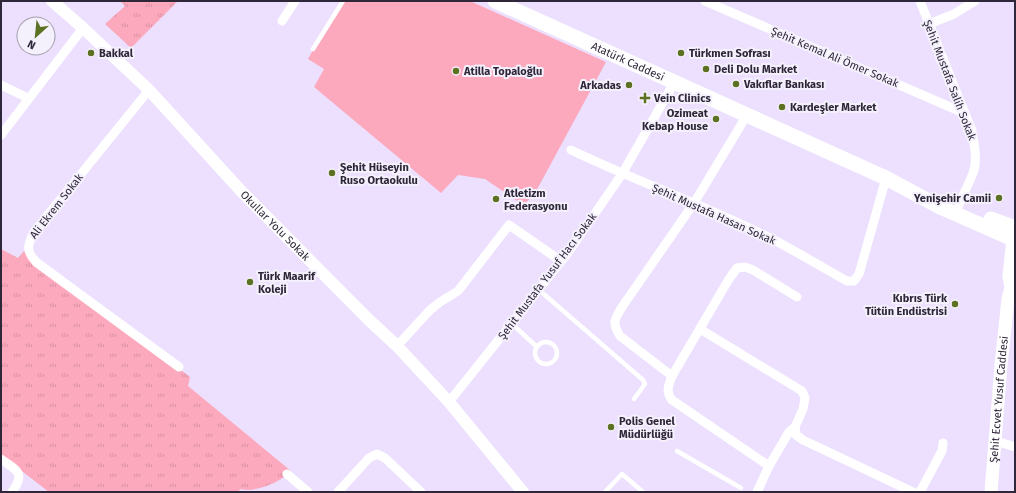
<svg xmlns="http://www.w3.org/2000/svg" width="1016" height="493" font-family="'Fira Sans',sans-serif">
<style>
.grass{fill:url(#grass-tufts)}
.pitch{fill:#fca8bd}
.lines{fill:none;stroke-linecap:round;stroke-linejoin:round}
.service{stroke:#fff;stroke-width:4.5}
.minor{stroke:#fff;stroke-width:9}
.tertiary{stroke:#fff;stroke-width:12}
.secondary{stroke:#fff;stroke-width:13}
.primary{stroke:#fff;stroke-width:15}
.poi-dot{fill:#5c7222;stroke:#f5f1fc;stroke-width:1.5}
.labels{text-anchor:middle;stroke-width:4;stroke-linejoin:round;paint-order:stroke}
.poi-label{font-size:11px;font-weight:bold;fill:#2e2639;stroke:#f5f1fc;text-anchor:start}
.street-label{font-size:11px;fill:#2e2639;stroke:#f5f1fc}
</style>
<defs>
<pattern id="grass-tufts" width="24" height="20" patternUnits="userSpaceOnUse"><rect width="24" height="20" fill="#fca8bd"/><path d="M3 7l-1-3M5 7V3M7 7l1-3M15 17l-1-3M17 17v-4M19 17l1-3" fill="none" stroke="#d890a3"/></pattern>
</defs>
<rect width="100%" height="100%" fill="#ece0fe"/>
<g class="grass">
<path d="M120,1H178L131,48L105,24L125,6Z"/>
<path d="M1,249L18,258L24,251L190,377L188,386L291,471C281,482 255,493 241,489L237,492H49L1,455Z"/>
</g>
<path class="pitch" d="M341,1H470L606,62L534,195L523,205L485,179L458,175L441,193L314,87L324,69L308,59Z"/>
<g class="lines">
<g class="service">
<path d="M313,49L343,1"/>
<path d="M538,289L643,380L645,384L634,399"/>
<path d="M511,323L537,347"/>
<circle cx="546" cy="353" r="11"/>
<path d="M677,451L741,488"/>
<path d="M605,492L622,474L643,492"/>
</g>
<g class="minor">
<path d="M705,1L964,113"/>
<path d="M920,1L972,131C974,144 978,160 973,173C969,184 963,194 959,205"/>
<path d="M282,21L295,1"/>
<path d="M929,24L954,14L975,1"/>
<path d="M1,85L28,98"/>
<path d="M149,90L34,232C27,246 26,251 36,262L179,367"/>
<path d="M1,135L83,28"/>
<path d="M571,150C638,182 709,207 776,241C800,254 824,268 847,281H854L859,274L886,178"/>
<path d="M700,329L802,391L805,398L803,409L795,427L789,432L769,466L757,492"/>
<path d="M397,346L430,310L440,302L458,291L509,225L561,261"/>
<path d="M672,376L620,336C612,323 614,320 622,307L694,203L747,115"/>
<path d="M449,402L567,254L622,174L674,83"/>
<path d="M795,427L796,435L803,440L913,492"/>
<path d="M996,441L1015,447"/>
<path d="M1,459C17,471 26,472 12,492"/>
<path d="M769,466L672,400C665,391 669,385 672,376L729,279L737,268L745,267L753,270L797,297"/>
<path d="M287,474L308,492"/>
<path d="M338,492L369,458L377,454L385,458L421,492"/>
<path d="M920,492L942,451L943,443"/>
</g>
<path class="tertiary" id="s1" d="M52,1L83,28L149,90L242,192L368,319L397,346L449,402L523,492"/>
<path class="secondary" id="s2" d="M991,492L1001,365L1008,299L1011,288L1009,276L1013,239"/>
<g class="primary">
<path id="s3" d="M495,1L886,178L940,207L1015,240"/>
<path d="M991,219L1015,228"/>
</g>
</g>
<g class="poi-dot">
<circle cx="91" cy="53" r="4"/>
<circle cx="681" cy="53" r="4"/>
<circle cx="706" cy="69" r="4"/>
<circle cx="456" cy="71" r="4"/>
<circle cx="736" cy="84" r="4"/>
<circle cx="629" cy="85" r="4"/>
<path d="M643 92h4v4h4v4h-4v4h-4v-4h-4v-4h4z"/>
<circle cx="782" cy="107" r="4"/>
<circle cx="716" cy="119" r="4"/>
<circle cx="332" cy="173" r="4"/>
<circle cx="999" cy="198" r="4"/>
<circle cx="496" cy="199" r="4"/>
<circle cx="250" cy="282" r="4"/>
<circle cx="955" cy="304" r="4"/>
<circle cx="611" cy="427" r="4"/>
</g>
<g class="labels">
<g class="poi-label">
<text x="99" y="57">Bakkal</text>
<text x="689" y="57">Türkmen Sofrası</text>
<text x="714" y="73">Deli Dolu Market</text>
<text x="464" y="75">Atilla Topaloğlu</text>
<text x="744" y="88">Vakıflar Bankası</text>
<text x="621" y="89" text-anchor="end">Arkadas</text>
<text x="654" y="102">Vein Clinics</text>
<text x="790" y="111">Kardeşler Market</text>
<text x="708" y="117" text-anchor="end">Ozimeat<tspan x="708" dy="13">Kebap House</tspan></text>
<text x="340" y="171">Şehit Hüseyin<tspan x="340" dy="13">Ruso Ortaokulu</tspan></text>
<text x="504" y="197">Atletizm<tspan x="504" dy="13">Federasyonu</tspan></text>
<text x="991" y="202" text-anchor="end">Yenişehir Camii</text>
<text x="258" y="280">Türk Maarif<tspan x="258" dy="13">Koleji</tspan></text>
<text x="947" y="302" text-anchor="end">Kıbrıs Türk<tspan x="947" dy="13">Tütün Endüstrisi</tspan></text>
<text x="619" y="425">Polis Genel<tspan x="619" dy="13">Müdürlüğü</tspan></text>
</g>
<g class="street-label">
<text transform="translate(835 57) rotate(23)" y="4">Şehit Kemal Ali Ömer Sokak</text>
<text dy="4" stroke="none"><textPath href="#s3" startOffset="146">Atatürk Caddesi</textPath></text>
<text transform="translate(950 80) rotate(69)" y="4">Şehit Mustafa Salih Sokak</text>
<text transform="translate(56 206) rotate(-52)" y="4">Ali Ekrem Sokak</text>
<text transform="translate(714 214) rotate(24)" y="4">Şehit Mustafa Hasan Sokak</text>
<text dy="4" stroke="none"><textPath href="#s1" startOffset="317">Okullar Yolu Sokak</textPath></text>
<text transform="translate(547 276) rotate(-53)" y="4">Şehit Mustafa Yusuf Hacı Sokak</text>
<text dy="4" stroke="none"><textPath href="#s2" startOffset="93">Şehit Ecvet Yusuf Caddesi</textPath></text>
</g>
</g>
<rect width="1016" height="493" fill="none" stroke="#2e2639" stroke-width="4"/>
<g transform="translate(36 36) rotate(207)"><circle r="19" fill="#f5f1fc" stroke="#a5a0ae"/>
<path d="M0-3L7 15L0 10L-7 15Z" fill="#5c7222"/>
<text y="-6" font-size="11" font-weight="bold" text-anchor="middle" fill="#2e2639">N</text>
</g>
</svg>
